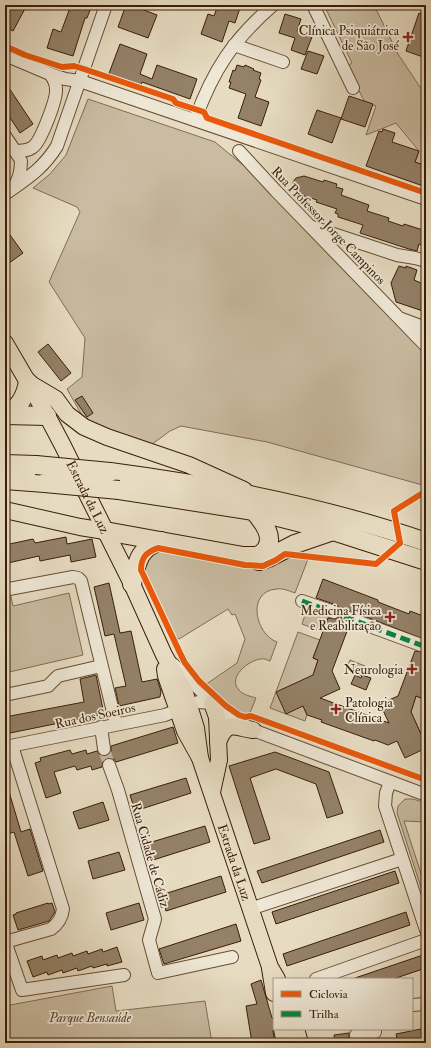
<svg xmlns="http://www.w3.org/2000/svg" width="431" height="1048" font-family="'IM FELL Double Pica',serif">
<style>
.green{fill:#cabca2;stroke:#826d54}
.building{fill:#948168;stroke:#3a1e06}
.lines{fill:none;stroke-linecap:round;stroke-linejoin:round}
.minor-tunnel{stroke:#c4b69c;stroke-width:12;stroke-dasharray:12 6;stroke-linecap:butt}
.minor-casing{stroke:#654e35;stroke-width:14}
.major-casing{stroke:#3a1e06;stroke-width:18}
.highway-casing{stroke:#3a1e06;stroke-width:20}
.minor{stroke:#efe8d7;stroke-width:12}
.major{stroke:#e7dcc2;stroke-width:16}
.highway{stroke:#e7dcc2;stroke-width:18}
.highway-bridge-casing{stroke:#3a1e06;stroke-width:20;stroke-linecap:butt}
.highway-bridge{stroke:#e7dcc2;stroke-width:18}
.quiet{stroke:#00873e;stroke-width:5;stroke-dasharray:10 5;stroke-linecap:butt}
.cycleway-casing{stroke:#efe8d7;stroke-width:8}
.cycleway{stroke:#e8590c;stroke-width:6}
.poi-dot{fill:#8f2418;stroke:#efe8d7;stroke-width:1.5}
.labels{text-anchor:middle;stroke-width:3.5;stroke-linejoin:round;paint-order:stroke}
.poi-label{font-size:13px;fill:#3a1e06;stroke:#efe8d7;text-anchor:end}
.street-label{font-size:13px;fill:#3a1e06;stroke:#efe8d7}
.park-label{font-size:13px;font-style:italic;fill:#5e462d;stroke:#efe8d7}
</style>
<rect width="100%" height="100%" fill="#e7dcc2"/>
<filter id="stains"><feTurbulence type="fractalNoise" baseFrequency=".005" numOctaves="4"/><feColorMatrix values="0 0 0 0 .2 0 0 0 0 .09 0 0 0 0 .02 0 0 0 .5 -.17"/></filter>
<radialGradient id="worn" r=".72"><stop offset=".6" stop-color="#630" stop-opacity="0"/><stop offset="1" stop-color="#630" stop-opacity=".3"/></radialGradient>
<g class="green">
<path d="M324,5H374L398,54L426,96V166L415,162L419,151L396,123L366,135L376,106L364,101L347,66L352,63Z"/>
<path d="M88,99L215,142L260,179L426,350V486L267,442L181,426L170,431L151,445L91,424L84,419L67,389L82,377L85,338L49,282L80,212L77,207L33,188L50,174L66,155Z"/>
<path d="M163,550L254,569L269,567L288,556L308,559L295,593C289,591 283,588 277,589C246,591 255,634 277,642L270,661C267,660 264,658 261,659C249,660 227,677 239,690C243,695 250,696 256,698L249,715C237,717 214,693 205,685L237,663L245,639L235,614L232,615L228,609L179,639L174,636L146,577L144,567L154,552Z"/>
<path d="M5,579H7L13,606L69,593L83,655L5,673Z"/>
<path d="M308,606L330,614L323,632L302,624Z"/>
<path d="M298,632L320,640L313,658L318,660L303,706L307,715L305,721L270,708Z"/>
<path d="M350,660L365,666L362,676L346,670Z"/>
<path d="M426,686V745L411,712L416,696L421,698Z"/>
<path d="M405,799H413L426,803V822L404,821L426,889V903L397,813L398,806Z"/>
<path d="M112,986L116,1011L205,1001L212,1043H5V1006Z"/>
</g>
<g class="building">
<path d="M5,5H27L13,31L5,27Z"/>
<path d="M71,5H92L87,18H85L73,56L47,48L53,29L61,32Z"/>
<path d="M126,5H131L157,15L148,38L118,27Z"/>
<path d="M218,5H241L235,23L229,21L222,42L201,34L208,14L214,16Z"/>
<path d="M419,13L426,16V58L406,51Z"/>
<path d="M285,14L301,19L297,31L312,37L305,55L291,50L295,38L279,33Z"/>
<path d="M120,44L147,54L140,74L152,79L157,65L197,79L190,99L142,82L140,87L108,76Z"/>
<path d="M308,51L324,56L317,74L301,69Z"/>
<path d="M237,65L244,67L245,65L254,69L253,70L261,73L259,79L261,80L255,97L269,102L261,126L238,118L246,94L229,88L231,82H229L233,70L235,71Z"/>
<path d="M5,82L33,124L20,133L5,110Z"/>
<path d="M349,96L373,104L365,127L341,119Z"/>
<path d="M317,110L341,118L332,143L308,134Z"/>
<path d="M383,129L395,133L392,142L419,151L415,162L426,166V187L366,166L379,131L382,132Z"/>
<path d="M304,176L323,182L324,180L337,184L336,187L343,189L341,195L369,205L367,211L389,218L388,221L403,226L404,224L426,231V247L419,244L417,251L409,249L360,233L363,225L338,217V214L335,213L337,209L316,202L317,200L298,194V192L295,189L293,186V182L296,178Z"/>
<path d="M5,228L23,253L5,266Z"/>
<path d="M399,266L406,268V266L417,270L414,280L426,285V312L396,302L391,283Z"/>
<path d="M48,344L71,373L61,381L38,352Z"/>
<path d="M82,396L93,413L87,417L75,400Z"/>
<path d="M66,537L67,544L92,539L96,557L71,562L70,555L40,561L39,556L8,563L5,545L33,539L35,543Z"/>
<path d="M323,579L378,600V602L409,614L410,611L426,617V640L351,611L344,612L341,615V620L343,623L349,626L332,671L340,689L320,698L389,723L380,704L398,696L415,651L422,652L426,651V686L421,698L416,696L411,712L426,745V748L405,758L397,741L388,745L375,740L374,741L321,722L322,720L307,715L303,706L286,714L276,692L313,675L318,660L313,658L328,618L336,619L341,614V610L337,605L316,598Z"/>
<path d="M109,583L120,633L131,631L142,682L157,679L161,691L160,697L119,706L115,688L126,686L114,634L105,636L94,587Z"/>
<path d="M96,675L104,714L5,734V717L84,702L80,679Z"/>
<path d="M355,675L361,678L362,675L371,678L366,690L351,684Z"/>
<path d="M173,727L178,743L116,762L114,759L107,758L103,760L102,767L92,770L91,766L77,770L75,766L54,772L61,793L46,798L35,763L41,761L40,758L70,750L72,754L86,750L87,754L97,751L101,756H105L111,752V746Z"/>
<path d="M275,752L329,772L343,813L327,818L316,784L276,769L250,778L270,839L254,844L229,766Z"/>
<path d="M186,778L191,793L135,811L130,795Z"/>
<path d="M5,785H7L21,832L30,829L43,871L28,876L14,832L5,835Z"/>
<path d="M103,802L109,820L79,829L73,812Z"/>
<path d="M205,826L210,842L150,861L145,844Z"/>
<path d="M380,830L384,842L262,883L257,871Z"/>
<path d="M119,852L125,870L93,879L88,861Z"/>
<path d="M395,871L399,883L276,924L272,912Z"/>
<path d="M221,876L226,892L166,911L161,895Z"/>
<path d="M48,903V904L52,903L55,912L49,921L18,930L13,915L16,914V913Z"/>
<path d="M139,903L144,920L111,930L106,913Z"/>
<path d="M406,912L410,925L287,966L283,954Z"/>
<path d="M236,924L241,941L164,964L159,949Z"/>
<path d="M117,947L122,962L107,966V964L93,968L92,966L78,971L77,968L63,973L62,970L48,975L47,972L33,977L27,961L42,956L43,960L57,955L58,958L72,953L73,956L87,951L88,954L102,949L103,952Z"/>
<path d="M423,955L426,968L393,979H355V978Z"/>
<path d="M261,980L272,1018L273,1017L274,1024L273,1031L275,1043H252L246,1006L257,1004L251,984Z"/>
<path d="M426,1028V1043H398L396,1034Z"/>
<path d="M349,1033V1043H335L334,1035Z"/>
</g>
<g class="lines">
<path class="minor-tunnel" d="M104,749L109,765"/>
<g class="minor-casing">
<g id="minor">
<path d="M313,5L353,88"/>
<path d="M234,45L283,62"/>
<path d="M5,55L50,74L65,79L80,81L426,199"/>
<path d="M195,120C213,70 233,40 273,5"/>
<path d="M5,136L19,157"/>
<path d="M15,151C21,151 28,151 33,147C41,141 57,99 56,89C56,83 53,78 50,74"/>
<path d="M239,151L276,191L426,346"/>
<path d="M13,188C19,180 21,171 21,161"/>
<path d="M5,194C26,179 43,169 57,146L106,5"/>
<path d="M312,227L397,255L415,258L426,261"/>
<path d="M402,319L426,328"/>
<path d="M9,589L73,577L78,578L81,581L116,724"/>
<path d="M302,601L334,612"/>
<path d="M348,618L421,645"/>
<path d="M173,664L224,713L253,730L426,795"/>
<path d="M5,695L48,686L58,676L101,666"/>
<path d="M101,727L104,749"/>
<path d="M5,747L165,715L198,702L212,703"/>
<path d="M109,765L118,790L155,919L149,940L158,973L232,957"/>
<path d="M390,782L386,793L385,806L426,930"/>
<path d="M250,909L402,859"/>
<path d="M5,941L22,990L124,975"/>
<path d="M5,942L51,929C58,924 62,918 63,909L12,746"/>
<path d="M316,979L426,940"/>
<path d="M412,1005L426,1004"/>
<path d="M357,1043L356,1035L375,1032V1029"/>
</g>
</g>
<g class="major-casing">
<g id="major">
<path id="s1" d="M5,343L43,408L62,444L132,584L164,655L184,690L196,728L200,758"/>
<path d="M29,383L56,399L67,414L84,427L107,437L189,465L244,490"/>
<path d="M5,510L80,527L105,531"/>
<path id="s2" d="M165,669L166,676L185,731L200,758L270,967L277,979"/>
<path d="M218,742C227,720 233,727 253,730"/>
<path d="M212,792L219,760L217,717L212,703"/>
<path d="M270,968L274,993"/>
<path d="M282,1029L285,1043"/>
<path d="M296,1029L300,1043"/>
</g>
</g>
<g class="highway-casing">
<g id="highway">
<path d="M5,415L47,416"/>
<path d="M6,415C19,407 25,398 28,382"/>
<path d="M5,464L36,465"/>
<path d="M110,472C217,486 324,507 426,542"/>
<path d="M5,480L45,483"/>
<path d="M119,490L254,511L333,531L426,561"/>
<path d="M105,531L243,556C247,556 252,556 256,556C260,555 264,552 266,549C275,536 262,521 254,511"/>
<path d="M259,561L268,558L295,544L333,531"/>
<path d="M132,584C137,563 138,548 161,541"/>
</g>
</g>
<use href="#minor" class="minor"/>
<use href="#major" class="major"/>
<use href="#highway" class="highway"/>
<g class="highway-bridge-casing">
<g id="highway-bridge">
<path d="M36,465L110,472"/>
<path d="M45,483L119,490"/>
</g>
</g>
<use href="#highway-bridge" class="highway-bridge"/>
<path class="quiet" d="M302,601L426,647"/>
<g class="cycleway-casing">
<g id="cycleway">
<path d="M5,46L25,55L62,67L74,66L84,69L173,99L176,103L204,112L207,118L426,193"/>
<path d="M400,543L376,564L285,554L276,560L263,566L245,565L158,548C146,552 141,558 141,570L180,653L185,663L199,681L226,706L239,715L245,717L251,716L273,724L426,780"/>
<path d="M400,543L394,511L426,491"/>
</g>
</g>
<use href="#cycleway" class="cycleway"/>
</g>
<g class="poi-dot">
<path d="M406 31h4v4h4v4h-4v4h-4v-4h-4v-4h4z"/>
<path d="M388 611h4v4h4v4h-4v4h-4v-4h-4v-4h4z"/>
<path d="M410 663h4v4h4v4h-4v4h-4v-4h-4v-4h4z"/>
<path d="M334 703h4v4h4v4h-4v4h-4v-4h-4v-4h4z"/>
</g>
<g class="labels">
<g class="poi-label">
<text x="399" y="35">Clínica Psiquiátrica<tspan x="399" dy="15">de São José</tspan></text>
<text x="381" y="615">Medicina Física<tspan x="381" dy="15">e Reabilitação</tspan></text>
<text x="403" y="674">Neurologia</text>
<text x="345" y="707" text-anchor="start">Patologia<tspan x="345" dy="15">Clínica</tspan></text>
</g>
<g class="street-label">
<text transform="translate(329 225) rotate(46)" y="5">Rua Professor Jorge Campinos</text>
<text dy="5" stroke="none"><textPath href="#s1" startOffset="175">Estrada da Luz</textPath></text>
<text transform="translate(95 715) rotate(-12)" y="5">Rua dos Soeiros</text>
<text transform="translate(151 855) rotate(74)" y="5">Rua Cidade de Cádiz</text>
<text dy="5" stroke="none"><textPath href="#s2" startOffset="206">Estrada da Luz</textPath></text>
</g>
<g class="park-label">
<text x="90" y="1022">Parque Bensaúde</text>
</g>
</g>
<rect width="431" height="1048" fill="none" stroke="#e7dcc2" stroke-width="20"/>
<rect x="6" y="6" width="419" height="1036" fill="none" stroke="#3a1e06" stroke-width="2"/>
<rect x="10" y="10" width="411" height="1028" fill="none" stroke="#3a1e06"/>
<rect x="273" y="978" width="140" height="52" fill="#efe8d7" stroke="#a79783"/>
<rect x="281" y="991" width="20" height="6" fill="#e8590c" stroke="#a79783"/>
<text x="309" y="998" font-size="12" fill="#3a1e06">Ciclovia</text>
<rect x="281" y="1011" width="20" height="6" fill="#00873e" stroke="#a79783"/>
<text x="309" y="1018" font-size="12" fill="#3a1e06">Trilha</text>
<rect width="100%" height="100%" filter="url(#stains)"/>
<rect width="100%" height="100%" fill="url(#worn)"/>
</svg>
